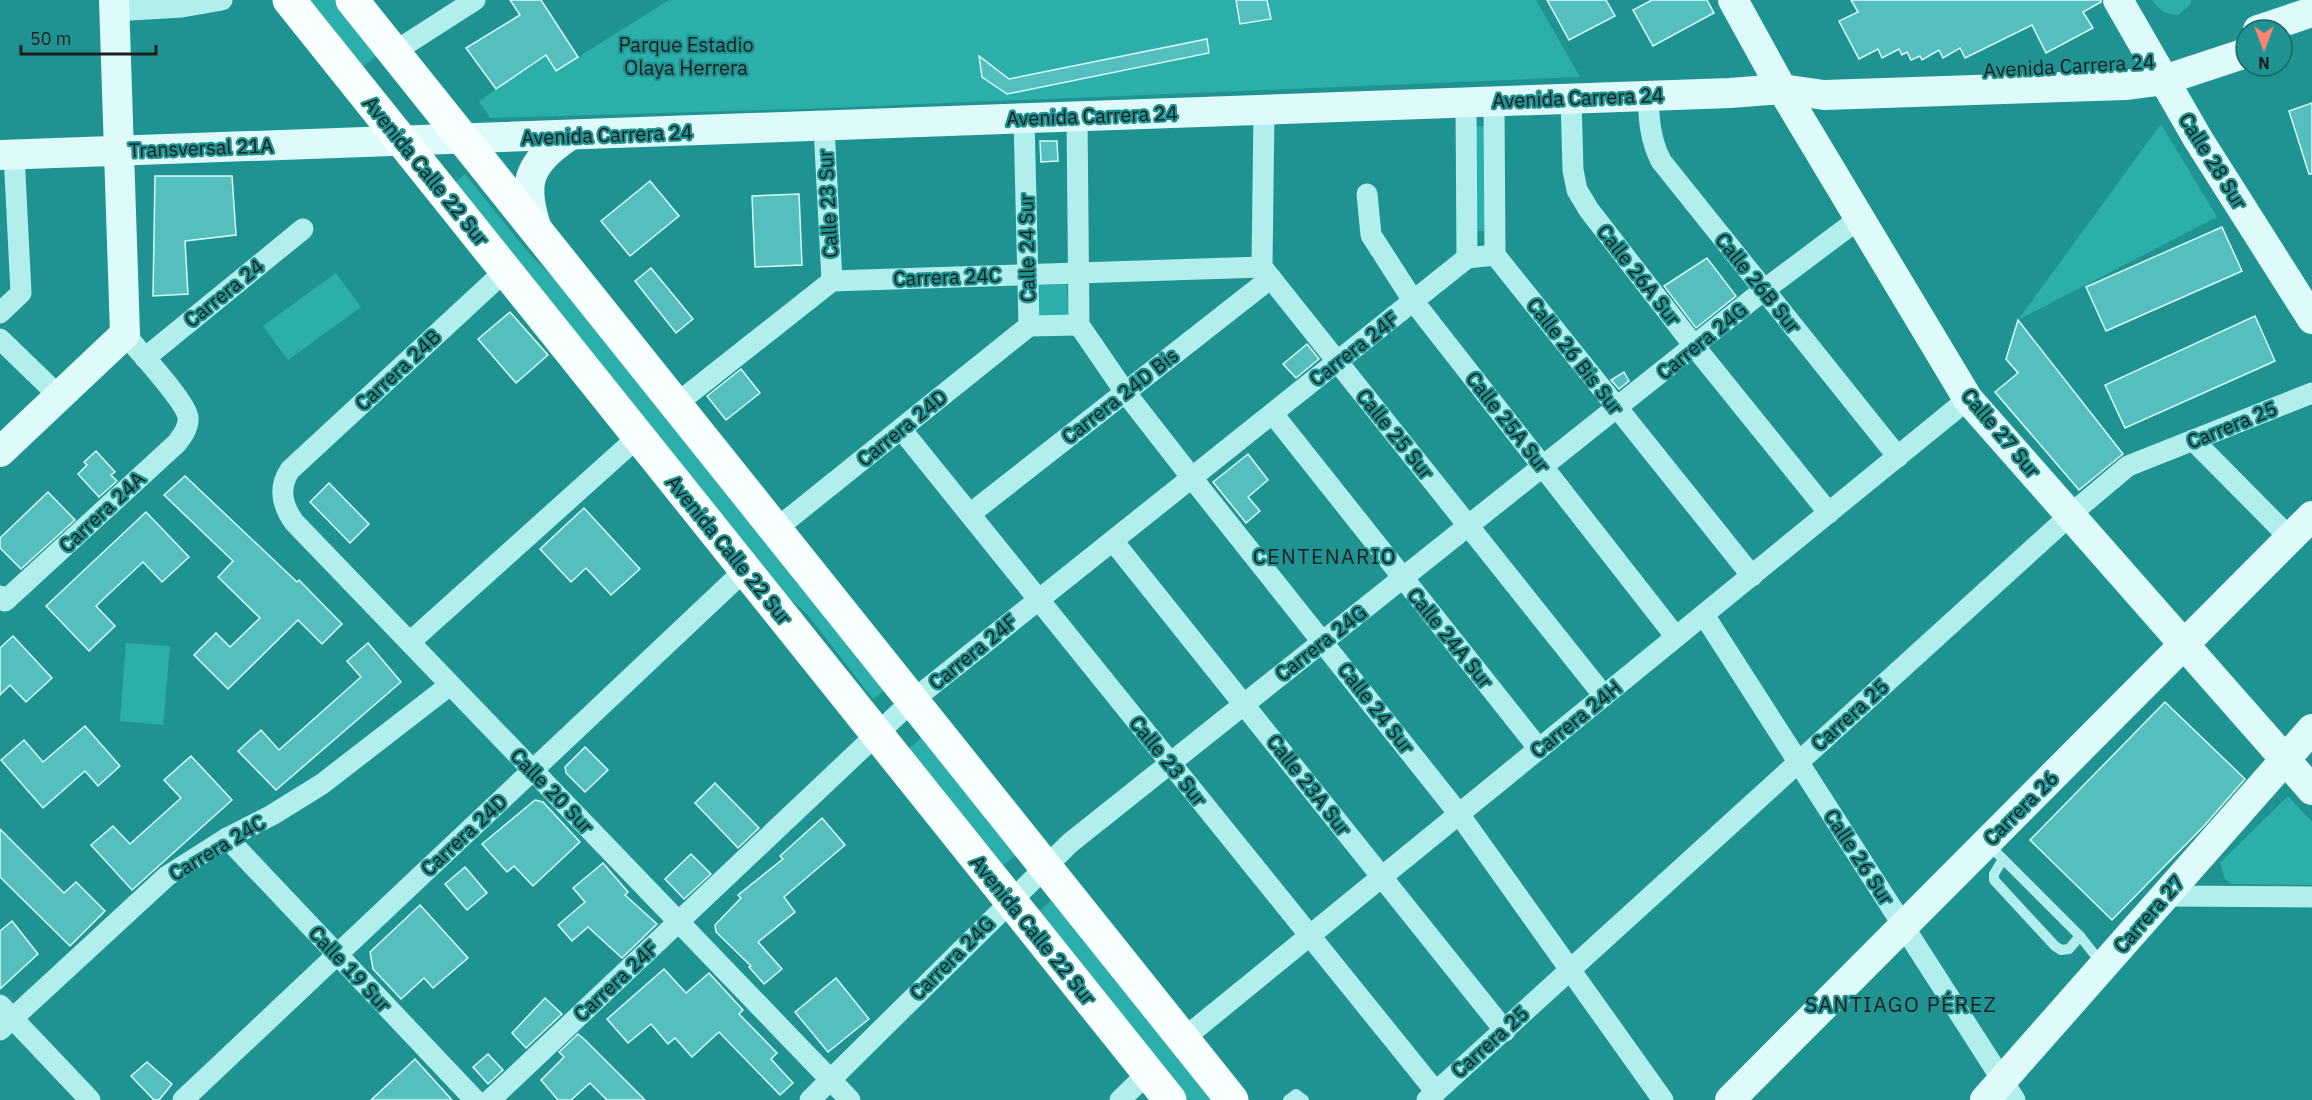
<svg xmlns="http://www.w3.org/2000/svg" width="2312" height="1100" font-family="'IBM Plex Sans',sans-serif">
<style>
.green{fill:#2caeaa}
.building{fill:#54bfbc;stroke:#d7faf9;stroke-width:1.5}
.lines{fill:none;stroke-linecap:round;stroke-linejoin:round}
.lane{stroke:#b1eeec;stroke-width:10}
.street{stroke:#b1eeec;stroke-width:21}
.secondary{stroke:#defafa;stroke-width:30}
.primary{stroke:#f8ffff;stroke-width:33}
.labels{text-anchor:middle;stroke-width:4.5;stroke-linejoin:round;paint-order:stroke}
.park-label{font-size:20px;fill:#1b1d1d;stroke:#1f9391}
.street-label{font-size:20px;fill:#1d1d1d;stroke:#1f9391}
.neighbourhood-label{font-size:21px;letter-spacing:1.5px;fill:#1d1d1d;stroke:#1f9391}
</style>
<rect width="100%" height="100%" fill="#1f9391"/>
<g class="green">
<path d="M305,0H335L379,54L361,68Z"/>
<path d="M669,0H1536L1580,77L800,109L490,118L479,101L546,55L556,71Z"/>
<path d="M2152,0H2191L2190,5L2178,15C2165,14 2160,11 2152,0Z"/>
<path d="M2161,124L2217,217L2018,320Z"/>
<path d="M1475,126H1486L1487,231H1476Z"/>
<path d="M465,174L526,250L569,294L886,689L873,699L808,615L778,588L453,184Z"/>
<path d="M336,273L361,307L288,360L263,326Z"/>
<path d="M1067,284L1068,316L1039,317L1038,285Z"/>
<path d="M126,643L170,646L163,725L120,721Z"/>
<path d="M924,736L1020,852L1001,867L906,751Z"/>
<path d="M2288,796L2312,822V885L2232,884L2225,879L2220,863Z"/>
<path d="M1054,898L1216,1100H1187L1039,911Z"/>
</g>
<g class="building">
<path d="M510,0H541L578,57L556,71L546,55L496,89L466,48L520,15Z"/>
<path d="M1236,0H1267L1271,19L1240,24Z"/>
<path d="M1547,0H1606L1615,16L1569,40Z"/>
<path d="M1652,0H1707L1714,13L1653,46L1633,10Z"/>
<path d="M1851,0H2101V2L2083,12L2093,28L2046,53L2032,25L1965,58L1960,48L1943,58L1939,50L1922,60L1920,56L1911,60L1907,52L1902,55L1899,49L1882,58L1878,49L1859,59L1839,21L1858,12Z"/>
<path d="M1207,39L1209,53L1007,94L982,77L979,56L1009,79Z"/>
<path d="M2312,103V174H2309L2289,111Z"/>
<path d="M1040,141H1057L1058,161L1041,162Z"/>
<path d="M155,176H232L236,235L185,241L188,294L153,296Z"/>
<path d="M650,181L679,216L630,256L601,221Z"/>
<path d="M799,194L802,265L755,267L752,196Z"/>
<path d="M2222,227L2242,271L2106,331L2086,287Z"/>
<path d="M1707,258L1736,296L1696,328L1664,286Z"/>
<path d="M651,268L693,319L676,333L635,281Z"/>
<path d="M510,312L548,355L516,383L478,339Z"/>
<path d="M2255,316L2275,361L2125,428L2105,385Z"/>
<path d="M2018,320L2123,454L2079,490L1995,392L2018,373L2006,359Z"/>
<path d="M1307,344L1319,359L1296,378L1283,364Z"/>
<path d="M741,369L760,393L726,420L707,396Z"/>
<path d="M1624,372L1629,381L1619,389L1611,380Z"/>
<path d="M96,451L115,472L111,475L117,481L99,497L78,474L87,465L84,462Z"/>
<path d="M1248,454L1268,480L1248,497L1260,511L1246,523L1213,482Z"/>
<path d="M185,476L297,582L299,580L342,624L322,644L298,620L228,689L194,655L216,633L230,647L260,618L218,577L233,561L164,495Z"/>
<path d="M329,483L369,524L350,543L310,502Z"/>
<path d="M48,492L75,520L21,569L0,548V538Z"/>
<path d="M584,508L640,569L611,595L586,568L571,582L540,549Z"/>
<path d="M146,512L189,557L162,582L143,562L96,606L115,626L89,651L46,606Z"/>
<path d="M13,636L52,678L26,702L10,685L0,695V648Z"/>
<path d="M368,643L401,682L276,790L238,751L261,730L279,750L361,677L347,661Z"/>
<path d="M2165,702L2245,779L2204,826L2112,920L2030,840Z"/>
<path d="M85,726L120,766L98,786L85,771L43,808L1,760L24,740L43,762Z"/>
<path d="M585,747L608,770L585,792L566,773L565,767Z"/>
<path d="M191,756L232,800L132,890L91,845L113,826L130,844L181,798L164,780Z"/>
<path d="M715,783L759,828L738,848L695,803Z"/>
<path d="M535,800L543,802L580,842L533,886L514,866L507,872L482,844Z"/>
<path d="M822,818L845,845L784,897L795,912L758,942L782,969L764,984L749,967L751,966L716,932L715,925L741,898L738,895L783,859L780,856Z"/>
<path d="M0,829L64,893L76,882L105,911L70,946L0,877Z"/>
<path d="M691,854L711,874L684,899L665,879Z"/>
<path d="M603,863L628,892L625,895L657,924L622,958L588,927L572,941L558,925L585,902L573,888Z"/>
<path d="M465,867L487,893L467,910L445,884Z"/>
<path d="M420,905L468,958L433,988L424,978L401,999L373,969L370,952Z"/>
<path d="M12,921L38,954L0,989V931Z"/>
<path d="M664,969L686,993L709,973L743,1010L739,1014L777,1053L771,1059L793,1083L780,1095L719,1032L692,1057L675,1038L668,1044L651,1024L628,1043L607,1019Z"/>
<path d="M836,978L869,1019L828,1052L795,1012Z"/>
<path d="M545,998L562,1014L526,1048L512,1033Z"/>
<path d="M578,1034L584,1039L645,1100H607L590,1083L571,1100H558L541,1080L564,1057L559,1052Z"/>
<path d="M488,1054L503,1070L488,1084L473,1067Z"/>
<path d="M415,1059L452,1100H371Z"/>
<path d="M147,1062L172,1084L159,1100H154L131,1076Z"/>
</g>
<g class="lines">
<g class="lane">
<path d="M1989,845L2080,936L2102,964"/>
<path d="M2003,859L1994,874V880L2055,946L2061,950L2069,949L2080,936"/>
<path d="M1288,1100L1296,1094L1304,1100"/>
</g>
<g class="street">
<path d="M114,11L182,7L222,0"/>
<path d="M394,52L475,0"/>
<path d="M1648,96C1649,120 1650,139 1661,161L1898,457"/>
<path d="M1571,99L1573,170L1577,190L1589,210L1695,347L1829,513"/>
<path d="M1494,102L1495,255L1752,576"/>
<path d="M1466,103L1467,258"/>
<path d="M1264,110L1262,267L1604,696"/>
<path d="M1077,117L1079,325L1125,392L1192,478L1459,814L1663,1100"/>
<path d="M1024,119L1029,326"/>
<path d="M824,127L832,281"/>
<path d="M1367,194L1371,235L1414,302L1676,637"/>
<path d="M505,271L290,470C278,488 282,505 294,522L850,1100"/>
<path d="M0,313L21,293L14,154"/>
<path d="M1029,326L1079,325"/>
<path d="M0,339L59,396"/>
<path d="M145,358L303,229"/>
<path d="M675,405L832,281L1262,267"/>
<path d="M1273,414L1539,749"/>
<path d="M901,429L1436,1092"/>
<path d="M2193,440L2290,538"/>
<path d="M970,514L1271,278"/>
<path d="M776,529L1029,326"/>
<path d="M1113,541L1505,1031"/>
<path d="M0,596L5,601L177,443C183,435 189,427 188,417C185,400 138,351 125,334"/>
<path d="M1704,615L2015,1100"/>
<path d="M410,642L638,437"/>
<path d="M227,838L475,1100"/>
<path d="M2165,896L2312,897"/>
<path d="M0,1005L90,1100"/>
<path d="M0,1030L167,876L227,838L272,815L322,784L450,685"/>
<path d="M1183,1039L1968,399"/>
<path d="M183,1100L745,570"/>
<path d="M490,1100L913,700L1467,258L1495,255"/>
<path d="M810,1100L1070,843L1764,290L1860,218"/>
<path d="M1120,1100L1148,1073"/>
<path d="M1427,1100L2078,508L2128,466L2312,393"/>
</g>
<g class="secondary">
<path d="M1733,0L1782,89L1968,399L2312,790"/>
<path d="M2118,0L2198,139L2312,319"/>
<path d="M2258,30L2312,12"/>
<path d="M0,155L1730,93L1782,89L1824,95L2125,85L2164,80L2246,53"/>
<path d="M538,232C521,184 527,164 569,136"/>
<path d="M0,452L125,334L114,0"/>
<path d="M1730,1100L2312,516"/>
<path d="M1985,1100L2312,729"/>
</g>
<g class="primary">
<path d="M289,0L1170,1100"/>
<path d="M352,0L1232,1100"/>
</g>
</g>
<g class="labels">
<g class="park-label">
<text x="686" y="52">Parque Estadio<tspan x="686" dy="23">Olaya Herrera</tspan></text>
</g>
<g class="street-label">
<text transform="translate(2069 66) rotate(-3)" y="7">Avenida Carrera 24</text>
<text transform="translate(1578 98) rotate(-2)" y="7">Avenida Carrera 24</text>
<text transform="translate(1092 116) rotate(-2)" y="7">Avenida Carrera 24</text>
<text transform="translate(607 135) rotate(-2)" y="7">Avenida Carrera 24</text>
<text transform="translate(201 148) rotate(-2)" y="7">Transversal 21A</text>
<text transform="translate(2213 161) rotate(58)" y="7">Calle 28 Sur</text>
<text transform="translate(426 171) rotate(51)" y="7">Avenida Calle 22 Sur</text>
<text transform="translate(828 204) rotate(-93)" y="7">Calle 23 Sur</text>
<text transform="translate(1027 248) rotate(-91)" y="7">Calle 24 Sur</text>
<text transform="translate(1639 275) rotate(52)" y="7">Calle 26A Sur</text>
<text transform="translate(947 277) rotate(-2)" y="7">Carrera 24C</text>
<text transform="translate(1758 283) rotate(51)" y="7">Calle 26B Sur</text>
<text transform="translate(224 293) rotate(-39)" y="7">Carrera 24</text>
<text transform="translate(1702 341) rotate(-39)" y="7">Carrera 24G</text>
<text transform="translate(1354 349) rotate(-38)" y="7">Carrera 24F</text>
<text transform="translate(1575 356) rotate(52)" y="7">Calle 26 Bis Sur</text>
<text transform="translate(398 370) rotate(-43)" y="7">Carrera 24B</text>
<text transform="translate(1120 396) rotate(-38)" y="7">Carrera 24D Bis</text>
<text transform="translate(1508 422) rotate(52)" y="7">Calle 25A Sur</text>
<text transform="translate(2232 425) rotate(-22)" y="7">Carrera 25</text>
<text transform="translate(902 428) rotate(-39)" y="7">Carrera 24D</text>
<text transform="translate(2001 433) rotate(50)" y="7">Calle 27 Sur</text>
<text transform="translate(1395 434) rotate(51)" y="7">Calle 25 Sur</text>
<text transform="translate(102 512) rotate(-43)" y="7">Carrera 24A</text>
<text transform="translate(729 550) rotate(51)" y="7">Avenida Calle 22 Sur</text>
<text transform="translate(1450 638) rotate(51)" y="7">Calle 24A Sur</text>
<text transform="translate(1321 643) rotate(-38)" y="7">Carrera 24G</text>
<text transform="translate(973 652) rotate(-39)" y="7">Carrera 24F</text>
<text transform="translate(1376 708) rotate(52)" y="7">Calle 24 Sur</text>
<text transform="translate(1850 715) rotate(-42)" y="7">Carrera 25</text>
<text transform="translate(1576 719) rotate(-39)" y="7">Carrera 24H</text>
<text transform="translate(1168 761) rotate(51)" y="7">Calle 23 Sur</text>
<text transform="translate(1309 785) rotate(52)" y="7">Calle 23A Sur</text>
<text transform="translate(552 791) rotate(46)" y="7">Calle 20 Sur</text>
<text transform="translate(2021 808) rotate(-45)" y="7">Carrera 26</text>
<text transform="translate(464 835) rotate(-43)" y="7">Carrera 24D</text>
<text transform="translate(217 848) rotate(-31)" y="7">Carrera 24C</text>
<text transform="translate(1859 857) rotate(57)" y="7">Calle 26 Sur</text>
<text transform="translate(2149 914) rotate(-49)" y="7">Carrera 27</text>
<text transform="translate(1033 930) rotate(51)" y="7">Avenida Calle 22 Sur</text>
<text transform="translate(952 958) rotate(-45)" y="7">Carrera 24G</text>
<text transform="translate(350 969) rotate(47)" y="7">Calle 19 Sur</text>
<text transform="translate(616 981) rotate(-43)" y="7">Carrera 24F</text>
<text transform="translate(1490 1042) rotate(-42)" y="7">Carrera 25</text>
</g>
<g class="neighbourhood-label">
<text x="1325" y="564">CENTENARIO</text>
<text x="1901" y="1012">SANTIAGO PÉREZ</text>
</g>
</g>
<g transform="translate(2264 48) rotate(180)"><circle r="28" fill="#1f9391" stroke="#1e6463" stroke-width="1.5"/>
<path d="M0-4.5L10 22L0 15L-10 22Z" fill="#fc8371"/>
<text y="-9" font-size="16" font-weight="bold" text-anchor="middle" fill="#1d1d1d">N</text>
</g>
<path d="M21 45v9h135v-9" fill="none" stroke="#1d1d1d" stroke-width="3"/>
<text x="30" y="45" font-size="18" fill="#1d1d1d" stroke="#1f9391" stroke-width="4.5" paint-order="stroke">50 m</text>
</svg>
